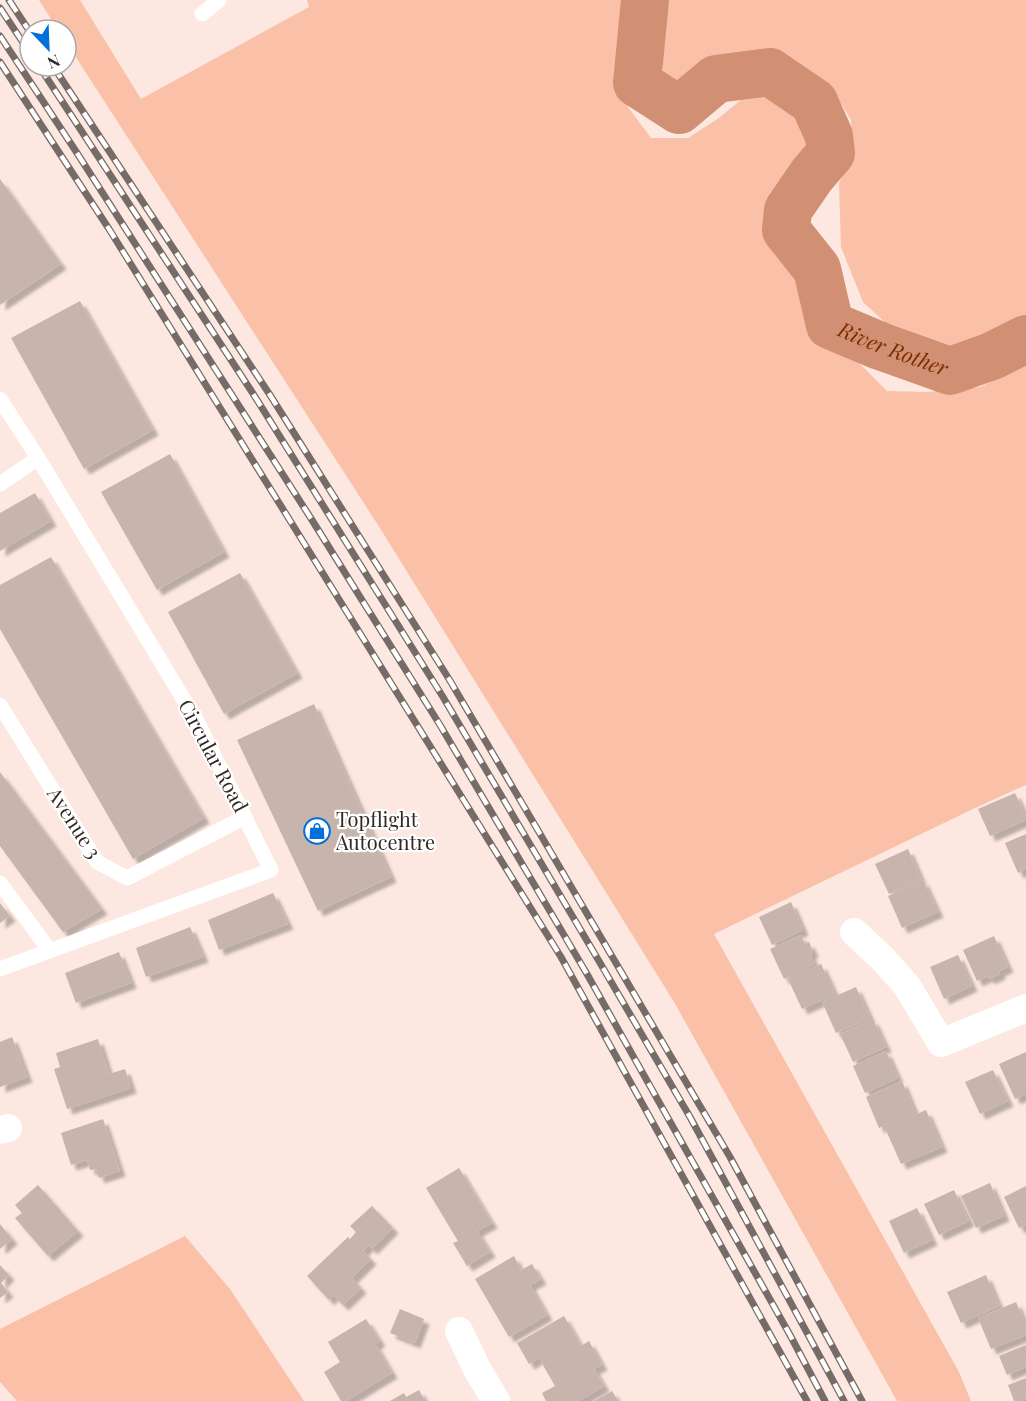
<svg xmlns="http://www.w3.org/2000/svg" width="1026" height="1401" font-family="'Playfair Display',serif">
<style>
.green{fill:#fac1a8}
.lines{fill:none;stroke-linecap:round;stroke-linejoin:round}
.river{stroke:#d19074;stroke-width:48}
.building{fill:#c7b5ad;filter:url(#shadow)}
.lane{stroke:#fff;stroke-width:15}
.street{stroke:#fff;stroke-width:28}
.rail-casing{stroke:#776b67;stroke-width:7}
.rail{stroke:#fff;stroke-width:4.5;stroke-dasharray:14;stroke-linecap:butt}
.labels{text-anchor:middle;stroke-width:4.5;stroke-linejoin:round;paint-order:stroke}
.street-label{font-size:20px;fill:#302926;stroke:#fff}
.poi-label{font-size:20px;fill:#302926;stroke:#fff;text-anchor:start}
.water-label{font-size:21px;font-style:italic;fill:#7b2e00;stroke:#fff}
</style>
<defs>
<filter id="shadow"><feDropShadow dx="5.5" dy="5.5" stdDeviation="1.5" flood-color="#0004"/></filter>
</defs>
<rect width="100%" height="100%" fill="#fce8e0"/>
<g class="green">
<path d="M39,0H80L141,99L309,7L307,0H625L623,69L628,107L651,138H688L719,118L747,95L770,92L798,119L808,145L795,181L773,204L796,260L814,297L823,327L887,391L927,392L980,387L1026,365V785L975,808L714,934L959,1372L971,1401H897L674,1002L378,525L66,42V30H58Z"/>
<path d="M665,0H1026V323L951,352L903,339L863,302L841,247L839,183L852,157L851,120L836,94L774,58L718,66L686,89H677L664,77L660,50L667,15Z"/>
<path d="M185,1236L230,1289L304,1401H17L0,1382V1329Z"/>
</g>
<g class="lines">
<path class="river" id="s1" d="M645,0L637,83L679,110L716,79L770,72L814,102L829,136L831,153L812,175L788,210L786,230L817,269L830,325L880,346L950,371L992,356L1026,339"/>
</g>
<g class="building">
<path d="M0,179L61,264L0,305Z"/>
<path d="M80,301L153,430L84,469L11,338Z"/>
<path d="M170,454L224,552L157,590L101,492Z"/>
<path d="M35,493L51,521L0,551V513Z"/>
<path d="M51,557L204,818L133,859L0,629V585Z"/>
<path d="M240,573L297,673L224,714L168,612Z"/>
<path d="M314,704L391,877L318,911L237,740Z"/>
<path d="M0,772L102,909L63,932L0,846Z"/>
<path d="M1015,793L1026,817V820L990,836L978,809Z"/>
<path d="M1026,834V869L1018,873L1005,843Z"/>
<path d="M908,849L921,879L889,894L875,864Z"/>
<path d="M923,880L938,912L902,928L888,896Z"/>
<path d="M273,893L288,924L219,950L208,920Z"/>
<path d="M791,902L803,930L772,945L759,917Z"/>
<path d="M0,903L10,916L0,923Z"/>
<path d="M190,927L203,957L146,977L136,948Z"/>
<path d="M801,935L805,944L809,942L813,952L810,954L815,964L784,979L770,949Z"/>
<path d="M994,936L1008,967L999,971L1000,974L989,979L988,976L977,981L963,950Z"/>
<path d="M119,952L131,983L76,1003L65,973Z"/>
<path d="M958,955L972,986L944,999L930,967Z"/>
<path d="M821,964L835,994L802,1009L788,979Z"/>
<path d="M856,987L870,1018L836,1033L822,1002Z"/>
<path d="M873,1019L886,1047L853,1062L840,1034Z"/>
<path d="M12,1037L27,1077L0,1087V1042Z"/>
<path d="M98,1039L109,1074L125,1069L131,1088L67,1109L54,1069L60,1067L56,1053Z"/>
<path d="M886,1051L898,1078L865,1093L853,1066Z"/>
<path d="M1026,1052V1094L1015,1099L999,1064Z"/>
<path d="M993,1070L1008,1101L980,1114L965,1082Z"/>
<path d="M902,1081L915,1113L879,1128L866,1097Z"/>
<path d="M926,1110L942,1147L901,1164L885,1128Z"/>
<path d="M103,1119L120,1171L99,1178L96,1169L90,1170L87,1160L71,1165L61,1133Z"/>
<path d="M459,1168L492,1223L477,1231L490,1252L467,1266L453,1243L458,1241L426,1188Z"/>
<path d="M990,1183L1004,1216L976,1228L961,1196Z"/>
<path d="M38,1185L78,1231L48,1256L15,1218L22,1213L15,1205Z"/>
<path d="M1026,1186V1225L1019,1228L1004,1197Z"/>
<path d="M954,1190L969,1221L939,1235L924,1204Z"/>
<path d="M372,1206L393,1228L372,1249L368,1245L363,1251L371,1259L352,1278L361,1288L343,1305L333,1295L329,1300L307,1276L348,1237L350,1239L356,1232L350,1226Z"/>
<path d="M917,1208L932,1240L904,1253L889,1221Z"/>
<path d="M0,1224L12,1239L0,1249Z"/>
<path d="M514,1256L521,1270L532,1264L541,1279L530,1285L547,1315L509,1337L475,1279Z"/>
<path d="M0,1265L9,1275L1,1283L8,1292L0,1298Z"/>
<path d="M986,1275L999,1306L961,1323L947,1292Z"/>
<path d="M1016,1302L1026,1326V1335L991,1349L978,1318Z"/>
<path d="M400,1309L424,1319L415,1343L390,1333Z"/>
<path d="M564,1316L581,1346L589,1341L602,1365L594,1369L604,1386L579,1401H546L542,1393L555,1386L539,1358L529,1364L517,1343Z"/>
<path d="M366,1319L380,1341L375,1344L392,1373L346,1401H341L324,1372L340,1362L328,1342Z"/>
<path d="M1026,1345V1367L1007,1375L999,1356Z"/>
<path d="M1026,1378V1399L1020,1401H1014L1008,1385Z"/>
<path d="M419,1390L425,1401H390L404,1393L406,1397Z"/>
<path d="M612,1391L618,1401H594Z"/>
</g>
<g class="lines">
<g class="lane">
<path d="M202,14L219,0"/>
<path d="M0,399L38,458L198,723L271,870L0,969"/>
<path d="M0,484L38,458"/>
<path d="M0,705L97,862L127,878L245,817"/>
<path d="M0,883L50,951"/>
</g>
<g class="street">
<path d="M854,932L883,959L907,986L941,1043L1026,1008"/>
<path d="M0,1130L8,1128"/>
<path d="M459,1331L477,1369L496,1401"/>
</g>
<g class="rail-casing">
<g id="rail">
<path d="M9,0L30,32"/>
<path d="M0,8L30,53"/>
<path d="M0,36L77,153L312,520L440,725L587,974L790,1335L825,1401"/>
<path d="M0,62L109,229L561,957L807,1401"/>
<path d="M39,66L252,392L443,697L596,956L690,1117L844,1401"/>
<path d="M53,66L270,395L449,679L730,1157L862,1401"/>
</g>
</g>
<use href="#rail" class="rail"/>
</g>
<defs>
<g id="shop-ring" transform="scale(1.35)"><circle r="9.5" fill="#fff" stroke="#0270d8" stroke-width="1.5"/><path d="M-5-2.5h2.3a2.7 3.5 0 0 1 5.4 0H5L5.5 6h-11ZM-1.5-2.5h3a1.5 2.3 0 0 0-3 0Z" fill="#0270d8"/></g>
</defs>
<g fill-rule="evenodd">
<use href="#shop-ring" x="317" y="831"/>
</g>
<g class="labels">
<g class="street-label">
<text transform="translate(213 756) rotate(62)" y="7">Circular Road</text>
<text transform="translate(74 823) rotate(57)" y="7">Avenue 3</text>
</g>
<g class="poi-label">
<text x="336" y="827">Topflight<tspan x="336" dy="23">Autocentre</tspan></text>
</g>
<g class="water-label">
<text dy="7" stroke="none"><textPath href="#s1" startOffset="610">River Rother</textPath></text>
</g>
</g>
<g transform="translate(48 48) rotate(157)"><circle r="28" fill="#ffffff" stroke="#aca9a8" stroke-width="1.5"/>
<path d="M0-4.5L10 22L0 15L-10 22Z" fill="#0270d8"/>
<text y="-9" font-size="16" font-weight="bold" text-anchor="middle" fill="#302926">N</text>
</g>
</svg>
